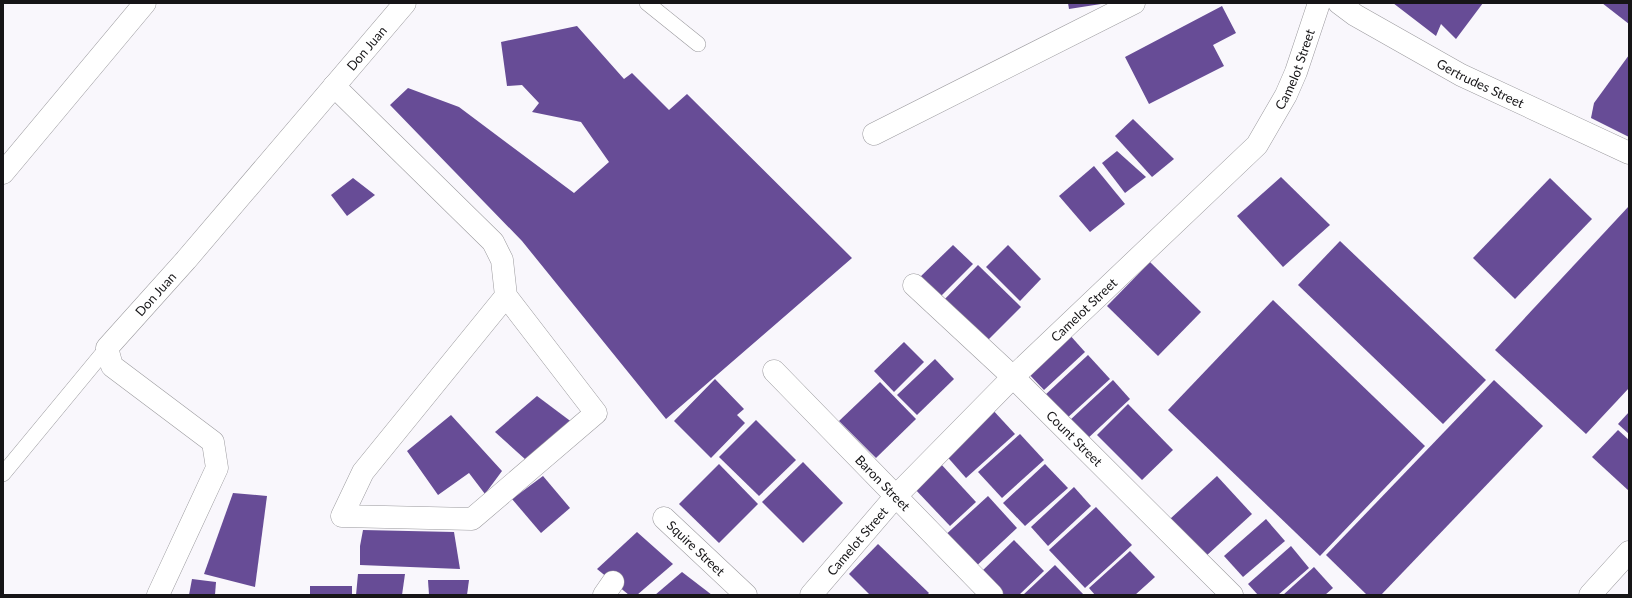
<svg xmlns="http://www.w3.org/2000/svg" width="1632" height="598" font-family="Lato,sans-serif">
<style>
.building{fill:#674c96}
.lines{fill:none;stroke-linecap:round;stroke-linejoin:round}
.service-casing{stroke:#9b9a9e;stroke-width:16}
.minor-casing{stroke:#9b9a9e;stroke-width:23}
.tertiary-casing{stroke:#9b9a9e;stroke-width:23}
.service{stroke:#fff;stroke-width:15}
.minor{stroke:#fff;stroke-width:22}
.tertiary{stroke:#fff;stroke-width:22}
.labels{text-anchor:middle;stroke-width:4;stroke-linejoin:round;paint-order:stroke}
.street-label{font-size:13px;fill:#161517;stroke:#fff}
</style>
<rect width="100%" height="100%" fill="#f9f7fc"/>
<g class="building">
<path d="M1068,3H1101V4L1069,9Z"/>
<path d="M1393,3H1483L1456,39L1441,24L1436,36Z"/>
<path d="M1602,3H1629V24Z"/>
<path d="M1222,6L1236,33L1213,45L1224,66L1149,104L1125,57Z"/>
<path d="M577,26L624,79L632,73L669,110L687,94L852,258L666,419L522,241L390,105L408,88L459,107L574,193L609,162L581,122L532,112L539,103L522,85L507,86L501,42Z"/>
<path d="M1629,55V137L1591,118L1594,103Z"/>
<path d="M1133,119L1174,159L1152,177L1115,136Z"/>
<path d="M1117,151L1146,177L1125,193L1102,163Z"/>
<path d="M1094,166L1125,204L1090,232L1059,196Z"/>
<path d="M1281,177L1330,225L1283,267L1237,216Z"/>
<path d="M353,178L375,195L347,216L331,195Z"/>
<path d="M1550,178L1592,219L1515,299L1473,258Z"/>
<path d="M1629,206V388L1586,434L1495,350Z"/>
<path d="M1340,241L1486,380L1443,424L1298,285Z"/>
<path d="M953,245L973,264L937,300L917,280Z"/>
<path d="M1008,245L1041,279L1020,301L986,267Z"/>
<path d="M1150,262L1201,312L1158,356L1107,306Z"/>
<path d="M978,265L1021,307L983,345L941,303Z"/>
<path d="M1273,300L1425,446L1320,556L1168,410Z"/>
<path d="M1068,333L1085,352L1044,390L1026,371Z"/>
<path d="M904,342L924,362L894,392L874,371Z"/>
<path d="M1088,355L1110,379L1066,419L1044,396Z"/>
<path d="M935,359L954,379L917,415L897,395Z"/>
<path d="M715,379L744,409L737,415L745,423L711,458L674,421Z"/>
<path d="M1113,380L1130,399L1086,440L1069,421Z"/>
<path d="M1494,380L1543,426L1381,595H1367L1326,555Z"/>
<path d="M880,382L916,419L876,458L839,421Z"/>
<path d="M537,396L573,423L526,460L495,432Z"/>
<path d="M1128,404L1173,450L1142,480L1097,435Z"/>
<path d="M991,408L1015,434L966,478L943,452Z"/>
<path d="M1629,412V434L1618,424Z"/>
<path d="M451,415L502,471L485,494L469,473L438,495L407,451Z"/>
<path d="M756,420L796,460L759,496L719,457Z"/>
<path d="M1618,430L1629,440V491L1592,457Z"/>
<path d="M1020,434L1044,460L1002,498L978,472Z"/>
<path d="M803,462L843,503L803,543L762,502Z"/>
<path d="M940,463L976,502L950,526L913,487Z"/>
<path d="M719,464L758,504L719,543L679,504Z"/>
<path d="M1045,464L1068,488L1025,526L1003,503Z"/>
<path d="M543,476L570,508L541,533L512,499Z"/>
<path d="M1217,476L1252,514L1205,557L1170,519Z"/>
<path d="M1074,487L1091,506L1048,546L1031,527Z"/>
<path d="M233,493L267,496L255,587L204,574Z"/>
<path d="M988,496L1017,528L971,571L941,539Z"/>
<path d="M1096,507L1132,545L1085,588L1049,550Z"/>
<path d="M1266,519L1285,541L1243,577L1224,556Z"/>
<path d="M363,530L454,532L460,569L360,565V546Z"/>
<path d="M637,532L673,564L637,595H629L597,569Z"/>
<path d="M1014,540L1044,571L1019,595H1001L980,573Z"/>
<path d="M878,544L929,593L927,595H870L849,574Z"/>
<path d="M1291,546L1309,568L1278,595H1258L1248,584Z"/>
<path d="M1130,551L1155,577L1135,595H1095L1089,588Z"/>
<path d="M1055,565L1084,595H1023Z"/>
<path d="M1314,567L1333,588L1325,595H1283Z"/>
<path d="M682,572L712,595H655Z"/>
<path d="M358,574H405L402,595H356Z"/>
<path d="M192,579L216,582L215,595H189Z"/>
<path d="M428,580H469L467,595H429Z"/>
<rect x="310" y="586" width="42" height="9"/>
</g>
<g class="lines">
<g class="service-casing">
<g id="service">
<path d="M647,3L698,44"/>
<path d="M3,474L107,348"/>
</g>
</g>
<g class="minor-casing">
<g id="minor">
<path d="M334,86L493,242L502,260L506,296L363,472L342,516L472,519L596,413L506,296"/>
<path d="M874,134L1134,3"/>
<path d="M3,173L145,3"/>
<path id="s1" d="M914,285L1013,377L1232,595"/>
<path id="s2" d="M774,371L992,595"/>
<path id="s3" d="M664,518L746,595"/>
<path d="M604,595L613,582"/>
<path id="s4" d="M811,595L895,497L1013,377L1257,145L1286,95L1296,72L1319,3"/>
<path d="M1590,595L1629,552"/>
</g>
</g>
<g class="tertiary-casing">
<g id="tertiary">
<path id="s5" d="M1339,3L1355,15L1461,75L1629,153"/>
<path id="s6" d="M158,595L217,468L213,442L112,366L107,348L186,260L405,3"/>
</g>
</g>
<use href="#service" class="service"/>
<use href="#minor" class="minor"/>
<use href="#tertiary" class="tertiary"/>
</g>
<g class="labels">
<g class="street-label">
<text dy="5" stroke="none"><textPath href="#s6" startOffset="708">Don Juan</textPath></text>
<text dy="5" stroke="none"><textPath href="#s4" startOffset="719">Camelot Street</textPath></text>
<text dy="5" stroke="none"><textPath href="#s5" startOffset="163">Gertrudes Street</textPath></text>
<text dy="5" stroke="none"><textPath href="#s6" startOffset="384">Don Juan</textPath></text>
<text dy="5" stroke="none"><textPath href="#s4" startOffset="395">Camelot Street</textPath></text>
<text dy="5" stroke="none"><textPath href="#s1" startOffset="222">Count Street</textPath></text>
<text dy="5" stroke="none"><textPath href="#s2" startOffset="156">Baron Street</textPath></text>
<text dy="5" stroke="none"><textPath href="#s4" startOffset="71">Camelot Street</textPath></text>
<text dy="5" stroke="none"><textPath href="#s3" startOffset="44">Squire Street</textPath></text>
</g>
</g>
<rect width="1632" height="598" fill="none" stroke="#161517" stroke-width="8"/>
</svg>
